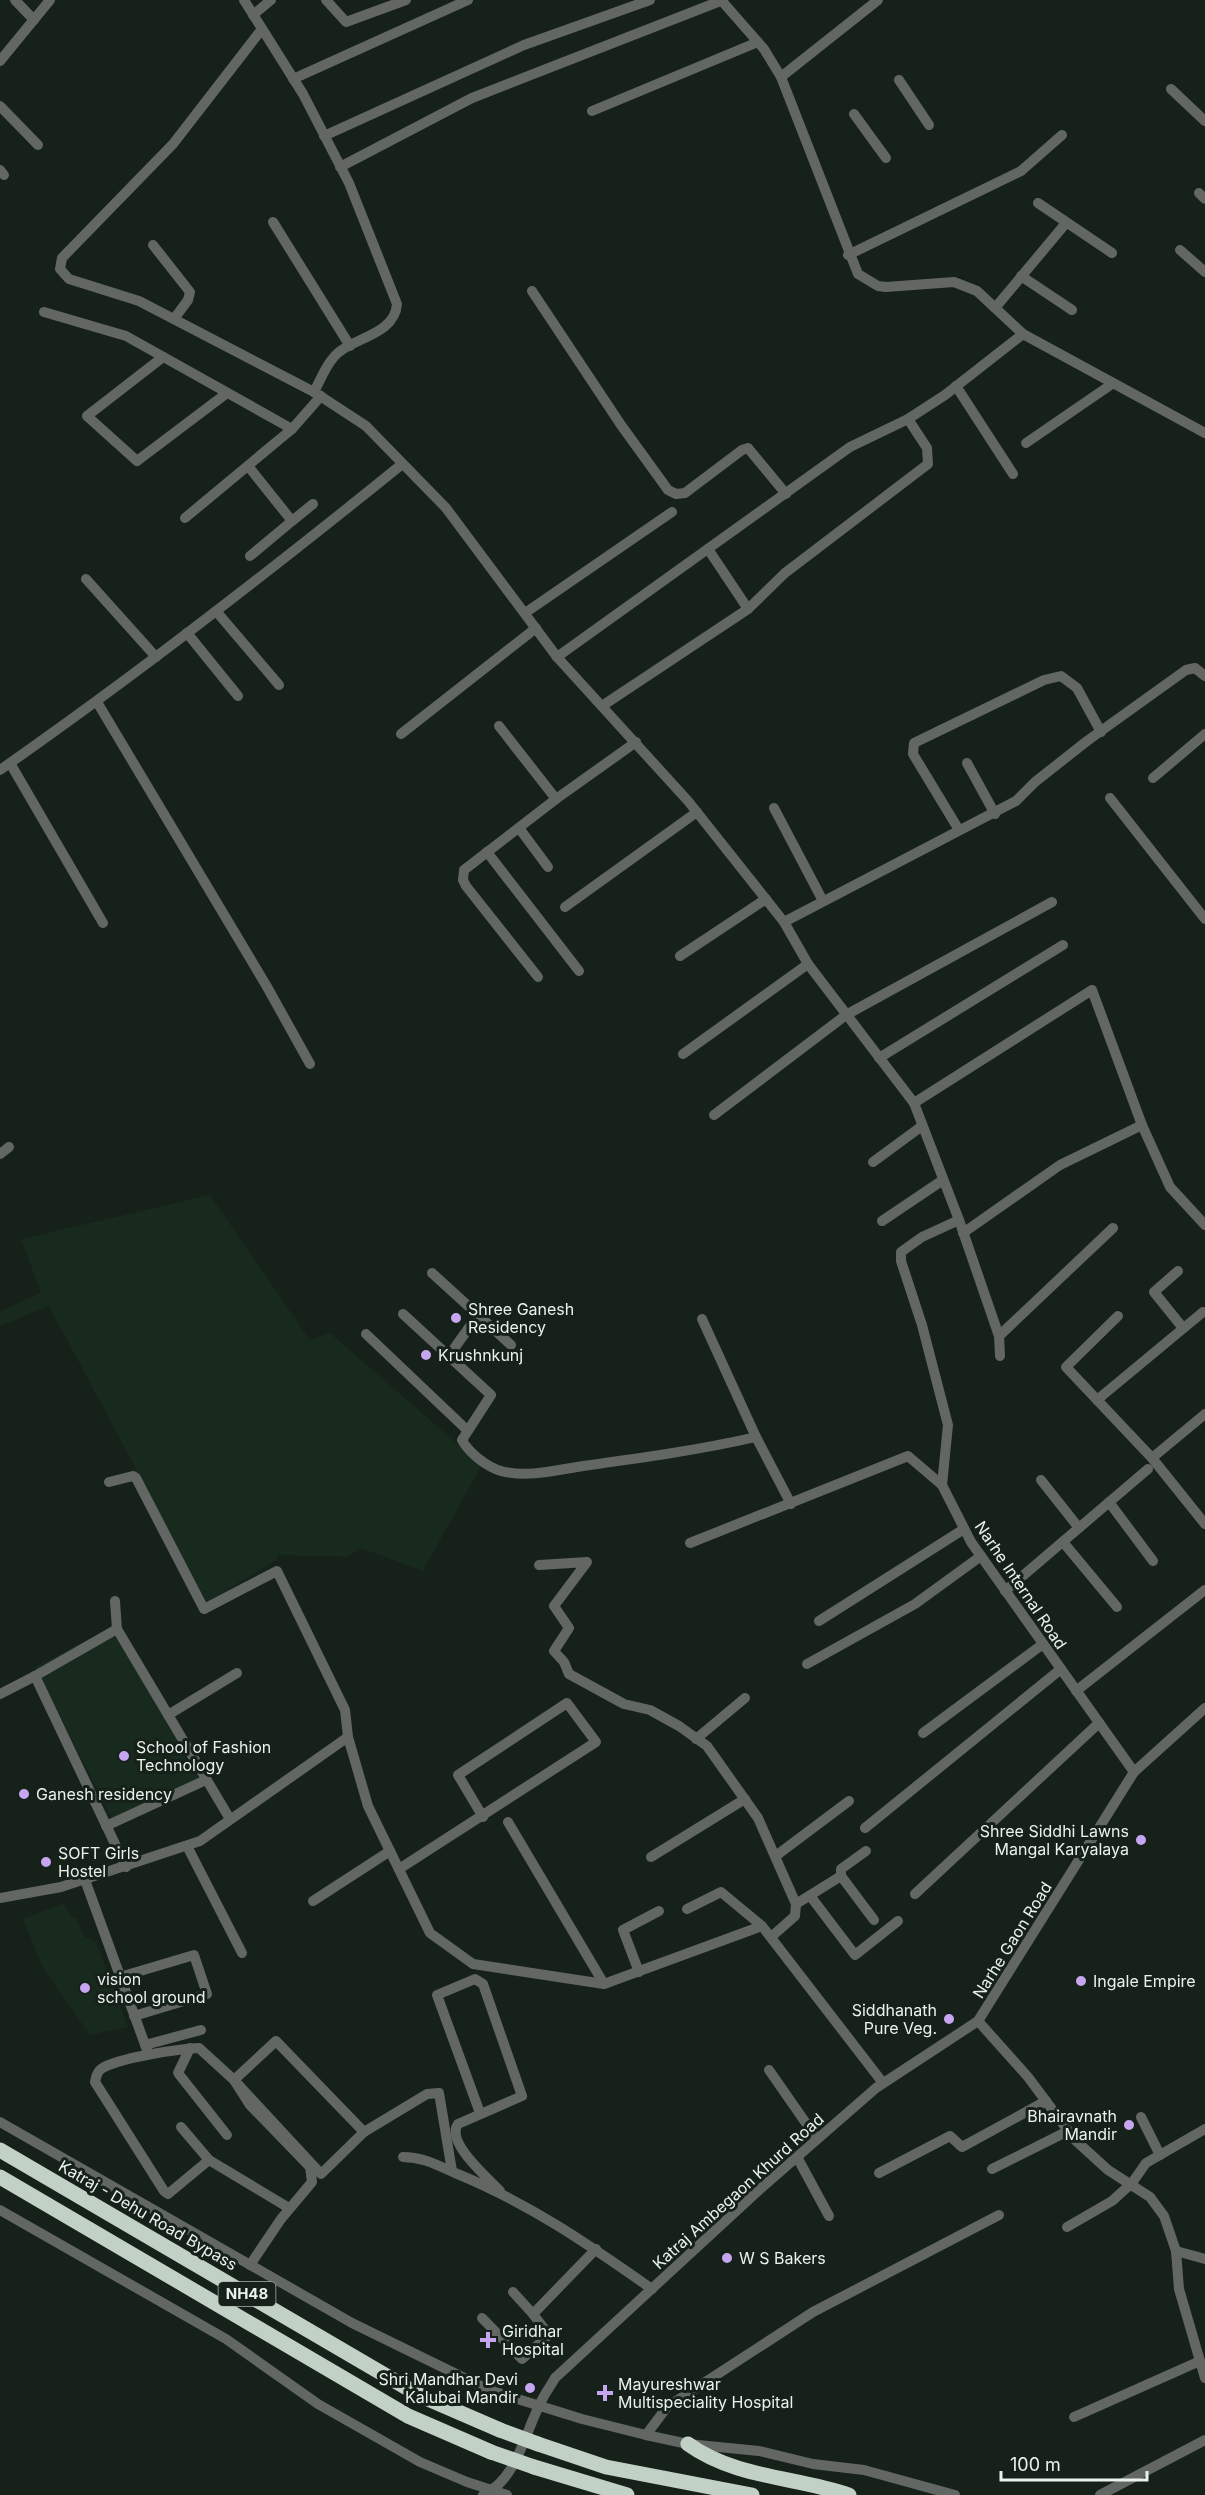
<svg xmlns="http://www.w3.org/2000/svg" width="1205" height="2495" font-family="Inter,sans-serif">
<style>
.built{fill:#18291d}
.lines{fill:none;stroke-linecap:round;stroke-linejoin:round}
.minor{stroke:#626763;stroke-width:10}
.highway{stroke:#c2d1c5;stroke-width:15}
.highway-bridge{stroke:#c2d1c5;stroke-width:15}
.poi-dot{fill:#c6a6f0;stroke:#162119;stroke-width:2}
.labels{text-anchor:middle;stroke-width:6;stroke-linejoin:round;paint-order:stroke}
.shield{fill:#162119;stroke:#aab3ad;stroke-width:1.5}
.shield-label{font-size:15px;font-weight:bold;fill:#eaf2ec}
.poi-label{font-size:16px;fill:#eaf2ec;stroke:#162119;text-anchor:start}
.street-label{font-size:16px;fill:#eaf2ec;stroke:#162119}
</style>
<rect width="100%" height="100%" fill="#162119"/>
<g class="built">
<path d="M210,1195L310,1340L330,1333L482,1465L423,1571L361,1548L348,1557L277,1555V1560L207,1602L49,1306L0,1326V1311L41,1293L21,1239Z"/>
<path d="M112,1627L204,1784L116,1827L35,1667Z"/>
<path d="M64,1903L71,1916L76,1918L85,1937L96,1942L128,2027L90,2035L43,1968L23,1919Z"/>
</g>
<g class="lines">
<g class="minor">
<path d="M15,0L34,20"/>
<path d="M244,0L303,94L349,183L397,304C395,333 358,337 339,352C327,362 321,379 314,392L366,426L446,508L557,657L688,801L784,922L808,964L914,1103L959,1220L999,1336L1000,1356"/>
<path d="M326,0L346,22L406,0"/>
<path d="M721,0L764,49L781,77L858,274L878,286L886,287L954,282L977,291L1023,334"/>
<path d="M253,15L271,0"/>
<path d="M262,29L173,144L62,258L60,269L69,279L139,301L314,392"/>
<path d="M0,61L50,0"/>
<path d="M781,77L878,0"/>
<path d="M293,79L468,0"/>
<path d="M899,80L929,125"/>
<path d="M1171,89L1205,121"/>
<path d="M0,106L38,145"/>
<path d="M592,111L758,42"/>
<path d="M854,114L886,158"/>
<path d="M324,136L524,45L650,0"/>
<path d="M340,167L472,98L723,0"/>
<path d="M0,170L4,175"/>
<path d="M1199,193L1205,199"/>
<path d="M1038,203L1112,253"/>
<path d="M273,222L350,346"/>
<path d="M153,245L190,292L188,300L174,319"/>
<path d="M1180,250L1205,272"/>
<path d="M848,255L1021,171L1062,135"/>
<path d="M1021,276L1072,310"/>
<path d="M532,291L621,425L668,490L676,494L685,493L742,450L748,448L786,494"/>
<path d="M995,308L1066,223"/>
<path d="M44,312L126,336L292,429"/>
<path d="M163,357L87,416L137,461L227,393"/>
<path d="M956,386L1013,474"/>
<path d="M1026,443L1112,384"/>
<path d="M248,466L292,521L250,556"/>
<path d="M185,518L292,429L321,396"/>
<path d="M292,521L313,504"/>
<path d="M708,549L748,609"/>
<path d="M86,579L156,657"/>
<path d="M216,611L279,685"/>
<path d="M525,613L672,512"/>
<path d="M187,633L238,696"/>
<path d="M557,657L850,447L908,419L945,395L1023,334L1205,433"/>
<path d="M97,702L266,985L310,1064"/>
<path d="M602,706L748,609L785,573L928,464L927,448L908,419"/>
<path d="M499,726L556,799"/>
<path d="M401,734L536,628"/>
<path d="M10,763L103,923"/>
<path d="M967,763L995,814"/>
<path d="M0,770C138,674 270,571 401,465"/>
<path d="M1153,778L1205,734"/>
<path d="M1110,798L1205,919"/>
<path d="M774,808L823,901"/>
<path d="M519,828L548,867"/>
<path d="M959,830L913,754L914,743L1044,680L1061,676L1077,688L1101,732"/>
<path d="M487,852L579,971"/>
<path d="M565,907L697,812"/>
<path d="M784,922L1016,801L1035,782L1087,741L1186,670L1195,668L1205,676"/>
<path d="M680,956L766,899"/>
<path d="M538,977L466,886L463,880L464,870L556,799L636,742"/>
<path d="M683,1054L808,964"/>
<path d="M879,1058L1063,945"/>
<path d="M914,1103L1092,990L1142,1125L1170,1187L1205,1225"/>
<path d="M714,1115L846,1015L1052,902"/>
<path d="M0,1154L9,1147"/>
<path d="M873,1162L922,1126"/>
<path d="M959,1220L922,1237L901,1252V1261L922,1325L948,1425L942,1485L971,1542L1134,1772"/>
<path d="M882,1221L943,1180"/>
<path d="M963,1233L1060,1165L1142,1125"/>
<path d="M1178,1271L1154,1292L1183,1328"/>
<path d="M432,1273L511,1345"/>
<path d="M403,1314L491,1395L462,1440C469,1453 487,1467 501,1471C527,1478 557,1470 583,1466C641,1458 699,1450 756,1437L791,1504"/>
<path d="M1118,1316L1066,1367L1152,1458L1205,1524"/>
<path d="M702,1319L756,1437"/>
<path d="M366,1334L467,1430"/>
<path d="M999,1336L1113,1228"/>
<path d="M448,1357L478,1315"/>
<path d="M1097,1400L1203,1312"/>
<path d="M1152,1458L1205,1414"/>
<path d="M1041,1480L1079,1528"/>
<path d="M109,1482L133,1476L136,1478L204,1609L277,1571L345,1710L348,1737L368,1806L430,1933L473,1964L604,1984L762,1926L883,2083"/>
<path d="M1109,1502L1153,1561"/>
<path d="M1063,1542L1117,1607"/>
<path d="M690,1543L908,1456L942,1485"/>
<path d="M539,1565L587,1562L554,1606L569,1628L554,1651L564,1662L569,1674L624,1704L650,1710L679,1726L707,1746L758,1818L796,1904L795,1916L771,1937"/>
<path d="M1005,1591L1148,1469"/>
<path d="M115,1601L117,1629L230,1819"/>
<path d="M819,1621L964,1529"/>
<path d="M807,1664L915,1604L981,1556"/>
<path d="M35,1676L117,1629"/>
<path d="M1076,1691L1205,1590"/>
<path d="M0,1694L35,1676L126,1867"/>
<path d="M168,1715L237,1673"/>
<path d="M923,1733L1043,1644"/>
<path d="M696,1739L745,1698"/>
<path d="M508,1822L604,1984"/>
<path d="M106,1826L206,1780"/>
<path d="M865,1828L1061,1669"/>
<path d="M187,1846L242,1953"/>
<path d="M777,1855L849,1801"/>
<path d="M651,1857L745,1799"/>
<path d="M399,1869L596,1742L567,1703L458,1775L483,1817"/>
<path d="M841,1876V1869L866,1851"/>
<path d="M85,1880L147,2050"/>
<path d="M915,1894L1099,1723"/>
<path d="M811,1897L855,1955L898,1921"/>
<path d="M0,1898L61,1887L200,1841L348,1737"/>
<path d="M313,1901L390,1851"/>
<path d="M796,1904L841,1876L874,1920"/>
<path d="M687,1909L721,1892L762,1926"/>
<path d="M639,1972L623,1930L659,1911"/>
<path d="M120,1977L194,1955L207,1994L134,2016"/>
<path d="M978,2021L1028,2077L1075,2140L1108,2170L1150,2197L1164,2216L1176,2251L1179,2289L1205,2378"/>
<path d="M276,2041L364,2132L321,2174L234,2080Z"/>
<path d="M145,2045L201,2030"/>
<path d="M190,2048L178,2073L227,2135"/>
<path d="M769,2070L817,2139"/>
<path d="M480,2113L437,1995L475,1979L483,1984L522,2096L458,2124C445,2142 488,2178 500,2191"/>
<path d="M1141,2117L1160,2155"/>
<path d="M0,2122L352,2323L489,2390L582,2419L646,2435L688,2444L759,2451L813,2464L864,2470L955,2495"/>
<path d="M181,2127L209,2160L168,2194L164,2191L95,2082C96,2077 97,2072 101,2069C117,2058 178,2049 199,2048L234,2080L250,2105L310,2167L312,2182L281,2219L250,2265"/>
<path d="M364,2132L427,2094L439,2093L452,2171"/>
<path d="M403,2157C423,2157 437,2165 455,2173C527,2202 588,2244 652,2289"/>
<path d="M797,2157L829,2216"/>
<path d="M209,2160L289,2208"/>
<path d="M992,2169L1068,2131"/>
<path d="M879,2173L950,2136L962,2147L1046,2101"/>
<path d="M0,2210L226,2339L318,2404L420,2462L467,2482L507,2495"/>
<path d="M1067,2227L1112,2201L1132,2183L1146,2163L1205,2129"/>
<path d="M1176,2251L1205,2259"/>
<path d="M513,2292L533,2314L596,2249"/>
<path d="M482,2318L522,2359L549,2335L533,2314"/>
<path d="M1074,2417L1200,2361"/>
<path d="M646,2435L667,2407L813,2312L999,2215"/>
<path d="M483,2495C516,2480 524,2436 539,2406C543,2396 550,2387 555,2378L759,2190L876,2088L978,2021L1134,1772L1205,1708"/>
<path d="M1100,2495L1205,2440"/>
</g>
<g class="highway">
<path d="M0,2150L419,2395L500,2430"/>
<path d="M0,2177L408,2416L491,2452"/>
<path d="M538,2444L606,2467L752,2495"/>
<path d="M688,2444C735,2478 796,2477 849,2495"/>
<path d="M534,2467L627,2495"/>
</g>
<g class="highway-bridge">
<path d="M500,2430L538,2444"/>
<path d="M491,2452L534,2467"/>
</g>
</g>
<g class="poi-dot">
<circle cx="456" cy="1318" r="6"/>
<circle cx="426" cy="1355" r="6"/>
<circle cx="124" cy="1756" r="6"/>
<circle cx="24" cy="1794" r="6"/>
<circle cx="1141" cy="1840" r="6"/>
<circle cx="46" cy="1862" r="6"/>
<circle cx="1081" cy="1981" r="6"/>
<circle cx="85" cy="1988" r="6"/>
<circle cx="949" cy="2019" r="6"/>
<circle cx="1129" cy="2125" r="6"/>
<circle cx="727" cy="2258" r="6"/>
<path d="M485 2331h6v6h6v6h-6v6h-6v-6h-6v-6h6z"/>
<circle cx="530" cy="2388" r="6"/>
<path d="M602 2384h6v6h6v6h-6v6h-6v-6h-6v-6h6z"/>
</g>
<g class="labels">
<rect class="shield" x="218.5" y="2282" width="57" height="24" rx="4.5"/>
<g class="shield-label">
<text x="247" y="2299">NH48</text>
</g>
<g class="poi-label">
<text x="468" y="1315">Shree Ganesh<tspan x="468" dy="18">Residency</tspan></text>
<text x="438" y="1361">Krushnkunj</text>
<text x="136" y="1753">School of Fashion<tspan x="136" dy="18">Technology</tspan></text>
<text x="36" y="1800">Ganesh residency</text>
<text x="1129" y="1837" text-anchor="end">Shree Siddhi Lawns<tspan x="1129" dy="18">Mangal Karyalaya</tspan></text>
<text x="58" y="1859">SOFT Girls<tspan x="58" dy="18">Hostel</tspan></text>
<text x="97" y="1985">vision<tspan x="97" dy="18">school ground</tspan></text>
<text x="1093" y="1987">Ingale Empire</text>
<text x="937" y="2016" text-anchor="end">Siddhanath<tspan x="937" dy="18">Pure Veg.</tspan></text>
<text x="1117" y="2122" text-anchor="end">Bhairavnath<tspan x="1117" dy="18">Mandir</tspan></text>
<text x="739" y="2264">W S Bakers</text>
<text x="502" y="2337">Giridhar<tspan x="502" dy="18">Hospital</tspan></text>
<text x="518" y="2385" text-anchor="end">Shri Mandhar Devi<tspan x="518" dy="18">Kalubai Mandir</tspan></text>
<text x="618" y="2390">Mayureshwar<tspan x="618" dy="18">Multispeciality Hospital</tspan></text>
</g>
<g class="street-label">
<text transform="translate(1021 1585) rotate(56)" y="6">Narhe Internal Road</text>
<text transform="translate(1012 1940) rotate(-58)" y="6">Narhe Gaon Road</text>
<text transform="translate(738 2191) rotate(-42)" y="6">Katraj Ambegaon Khurd Road</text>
<text transform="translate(148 2215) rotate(30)" y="6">Katraj - Dehu Road Bypass</text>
</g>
</g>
<path d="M1001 2471v9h146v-9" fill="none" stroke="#eaf2ec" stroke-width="3"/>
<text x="1010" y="2471" font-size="18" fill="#eaf2ec" stroke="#162119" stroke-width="4.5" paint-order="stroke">100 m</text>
</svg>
